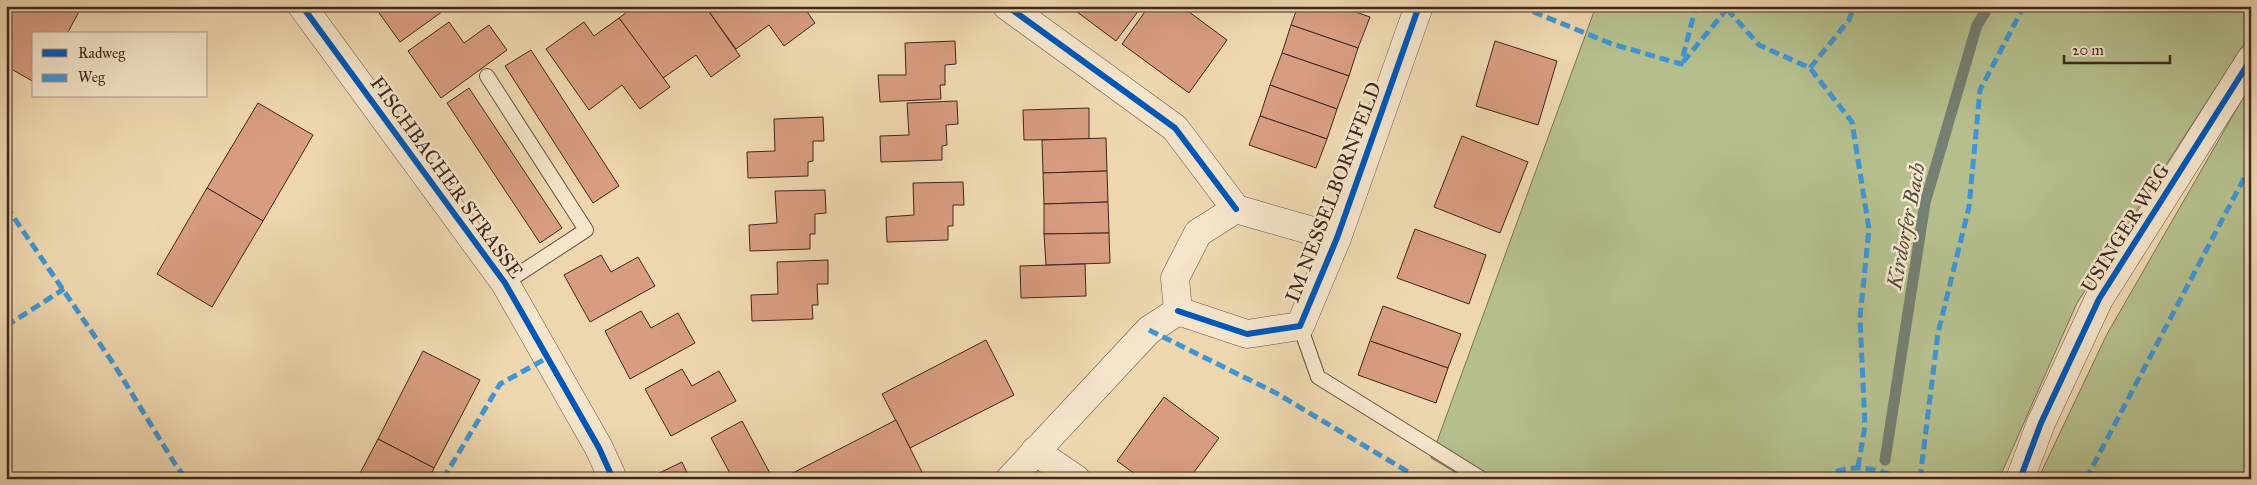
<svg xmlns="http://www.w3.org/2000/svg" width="2257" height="485" font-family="'IM FELL Great Primer',serif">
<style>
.green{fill:#b5bf8d;stroke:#7a7355}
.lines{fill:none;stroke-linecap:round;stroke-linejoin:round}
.stream{stroke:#757f72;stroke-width:11}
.building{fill:#d89c80;stroke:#3f271d}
.service-casing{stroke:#6b5342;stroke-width:16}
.minor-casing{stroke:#6b5342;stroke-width:29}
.service{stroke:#f4e5cb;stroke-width:14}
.minor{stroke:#f4e5cb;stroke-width:28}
.quiet{stroke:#3f96d5;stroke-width:5;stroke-dasharray:10 5;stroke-linecap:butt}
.cycleway-casing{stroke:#f4e5cb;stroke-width:9}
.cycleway{stroke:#0057b8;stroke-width:6}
.labels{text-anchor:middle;stroke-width:5;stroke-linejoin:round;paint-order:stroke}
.street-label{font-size:20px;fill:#3f271d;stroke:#f4e5cb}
.water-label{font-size:21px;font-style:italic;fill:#564c40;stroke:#f4e5cb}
</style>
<rect width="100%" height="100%" fill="#eed7af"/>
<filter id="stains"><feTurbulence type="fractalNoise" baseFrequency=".004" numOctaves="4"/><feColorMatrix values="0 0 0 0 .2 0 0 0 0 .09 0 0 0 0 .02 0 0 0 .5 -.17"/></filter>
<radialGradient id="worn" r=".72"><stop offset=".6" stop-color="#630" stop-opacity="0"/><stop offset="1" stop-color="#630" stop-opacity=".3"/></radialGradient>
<g class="green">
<path d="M1596,6H2251V33L2077,303L1999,479H1467L1431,458Z"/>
<path d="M2251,84V479H2038L2107,334Z"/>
</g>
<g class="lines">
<path class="stream" d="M1885,460L1925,203L1977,25L1989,6"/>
</g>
<g class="building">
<path d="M9,6H82L67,34H34V82L6,66V10Z"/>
<path d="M374,6H450L400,42Z"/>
<path d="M635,6H705L740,56L711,77L696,55L663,78L619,18Z"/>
<path d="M705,6H803L815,23L784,46L769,25L736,49Z"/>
<path d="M1069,6H1142L1116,41Z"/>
<path d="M1149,6H1181L1227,40L1189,93L1122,44Z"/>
<path d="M1298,6H1339L1370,17L1358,48L1291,25Z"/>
<path d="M619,18L670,87L640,109L622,85L589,110L546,49L584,22L594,36Z"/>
<path d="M449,22L464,43L489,25L507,50L441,98L408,51Z"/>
<path d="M1291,25L1358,48L1349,76L1282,53Z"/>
<path d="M955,41L956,64L945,65V85H940L941,99L880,102L878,75H906L905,43Z"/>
<path d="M1495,41L1557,61L1538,125L1476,106Z"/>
<path d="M531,50L619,186L593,203L505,66Z"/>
<path d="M1282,53L1349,76L1337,109L1270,85Z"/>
<path d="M1270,85L1337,109L1327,139L1260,116Z"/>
<path d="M469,88L562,228L540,243L447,103Z"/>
<path d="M957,101L958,124L946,125L947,145L942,146V160L881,162L880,136L909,135L907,103Z"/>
<path d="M258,103L313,135L263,221L207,188Z"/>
<path d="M1089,108V139L1024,140L1023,110Z"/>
<path d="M1260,116L1327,139L1316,168L1249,145Z"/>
<path d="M823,117L824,141H813V161L808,162V176L748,178L747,152L775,151L774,119Z"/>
<path d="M1462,136L1528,162L1500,233L1434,207Z"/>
<path d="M1106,138L1107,171L1043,173L1042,140Z"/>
<path d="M1107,171L1108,202L1044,204L1043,173Z"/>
<path d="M963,182L964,205H953V226H948V240L887,242L886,217L914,215L913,183Z"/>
<path d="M207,188L263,221L212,307L157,274Z"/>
<path d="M825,190L826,213L815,214V234H810V249L750,251L749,225L777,223L775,191Z"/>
<path d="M1108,202L1109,233L1044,234V204Z"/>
<path d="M1415,229L1486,255L1469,304L1397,278Z"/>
<path d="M1109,233L1110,263L1046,265L1044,234Z"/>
<path d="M601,255L611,272L638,257L655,286L590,322L564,275Z"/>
<path d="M828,260V284H817L818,305H812L813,319L752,321L751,295L778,294L777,262Z"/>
<path d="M1085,264L1086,296L1021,298L1020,266Z"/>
<path d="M1383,306L1461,334L1448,368L1370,341Z"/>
<path d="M641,311L651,328L678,313L695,343L630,379L605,331Z"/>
<path d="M986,340L1014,395L910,448L882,394Z"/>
<path d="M1370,341L1448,368L1436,403L1358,375Z"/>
<path d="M423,351L480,380L434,468L378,439Z"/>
<path d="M682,369L692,386L719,371L736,401L671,436L645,389Z"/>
<path d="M1164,397L1219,438L1189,479H1142L1117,461Z"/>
<path d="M896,420L923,474L914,479H788L787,476Z"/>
<path d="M742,421L773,479H733L711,438Z"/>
<path d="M378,439L434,468L429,479H357Z"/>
<path d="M682,462L690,479H654L653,476Z"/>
</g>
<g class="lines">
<g class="service-casing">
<g id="service">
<path d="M487,76L586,230L505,283"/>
<path d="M1300,326L1318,377L1482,479"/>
</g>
</g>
<g class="minor-casing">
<g id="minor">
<path d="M302,6L505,283L599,448L613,479"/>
<path d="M1007,6L1175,128L1236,209"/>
<path d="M1178,311L1247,334L1300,326L1337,238L1419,6"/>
<path d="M1178,311L1175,278L1198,233L1236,209L1337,238"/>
<path d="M1035,451L1076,479"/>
<path d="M1010,479L1149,330L1178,311"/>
<path d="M2020,479L2041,423L2099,299L2251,59"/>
</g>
</g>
<use href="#service" class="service"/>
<use href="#minor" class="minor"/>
<g class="quiet">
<path d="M1519,6L1612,44L1681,64L1696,6"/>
<path d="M1727,9L1759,45L1810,68L1852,122L1869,229L1860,318L1865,426L1858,467"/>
<path d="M1683,62L1727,9L1725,6"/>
<path d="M1810,68L1849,20L1854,6"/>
<path d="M6,206L115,366L175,464L186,479"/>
<path d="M6,326L64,289"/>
<path d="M1149,330L1276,393L1420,479"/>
<path d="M443,479L500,384L547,358"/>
<path d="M1823,479C1844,462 1877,467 1900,479"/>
<path d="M1920,479L1938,333L1969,207L1980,90L2024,6"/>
<path d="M2086,479L2251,165"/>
</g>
<g class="cycleway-casing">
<g id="cycleway">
<path d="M302,6L505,283L599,448L613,479"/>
<path d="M1007,6L1175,128L1236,209"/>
<path d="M1178,311L1247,334L1300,326L1337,238L1419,6"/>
<path d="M2020,479L2041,423L2099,299L2251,59"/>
</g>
</g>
<use href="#cycleway" class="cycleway"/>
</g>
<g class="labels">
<g class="street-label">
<text transform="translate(447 177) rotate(54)" y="7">FISCHBACHER STRASSE</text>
<text transform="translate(1333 192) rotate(-69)" y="7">IM NESSELBORNFELD</text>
<text transform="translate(2125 228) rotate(-58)" y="7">USINGER WEG</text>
</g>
<g class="water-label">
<text transform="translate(1906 226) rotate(-79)" y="7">Kirdorfer Bach</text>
</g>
</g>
<rect width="2257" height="485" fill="none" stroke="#eed7af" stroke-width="25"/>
<rect x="8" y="8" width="2242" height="470" fill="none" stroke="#3f271d" stroke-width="2.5"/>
<rect x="12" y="12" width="2232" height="460" fill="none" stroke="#3f271d"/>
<rect x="32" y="32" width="175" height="65" fill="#f4e5cb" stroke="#ac9985"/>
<rect x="42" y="49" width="25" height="8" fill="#0057b8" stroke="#ac9985"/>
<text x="78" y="58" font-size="15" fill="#3f271d">Radweg</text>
<rect x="42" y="74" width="25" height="8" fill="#3f96d5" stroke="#ac9985"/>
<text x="78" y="82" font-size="15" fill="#3f271d">Weg</text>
<path d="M2064 55v8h106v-8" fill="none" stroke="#3f271d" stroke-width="2.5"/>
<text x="2072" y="55" font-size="15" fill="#3f271d" stroke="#f4e5cb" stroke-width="4" paint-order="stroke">20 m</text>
<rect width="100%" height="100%" filter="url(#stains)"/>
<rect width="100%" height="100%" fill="url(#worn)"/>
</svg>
